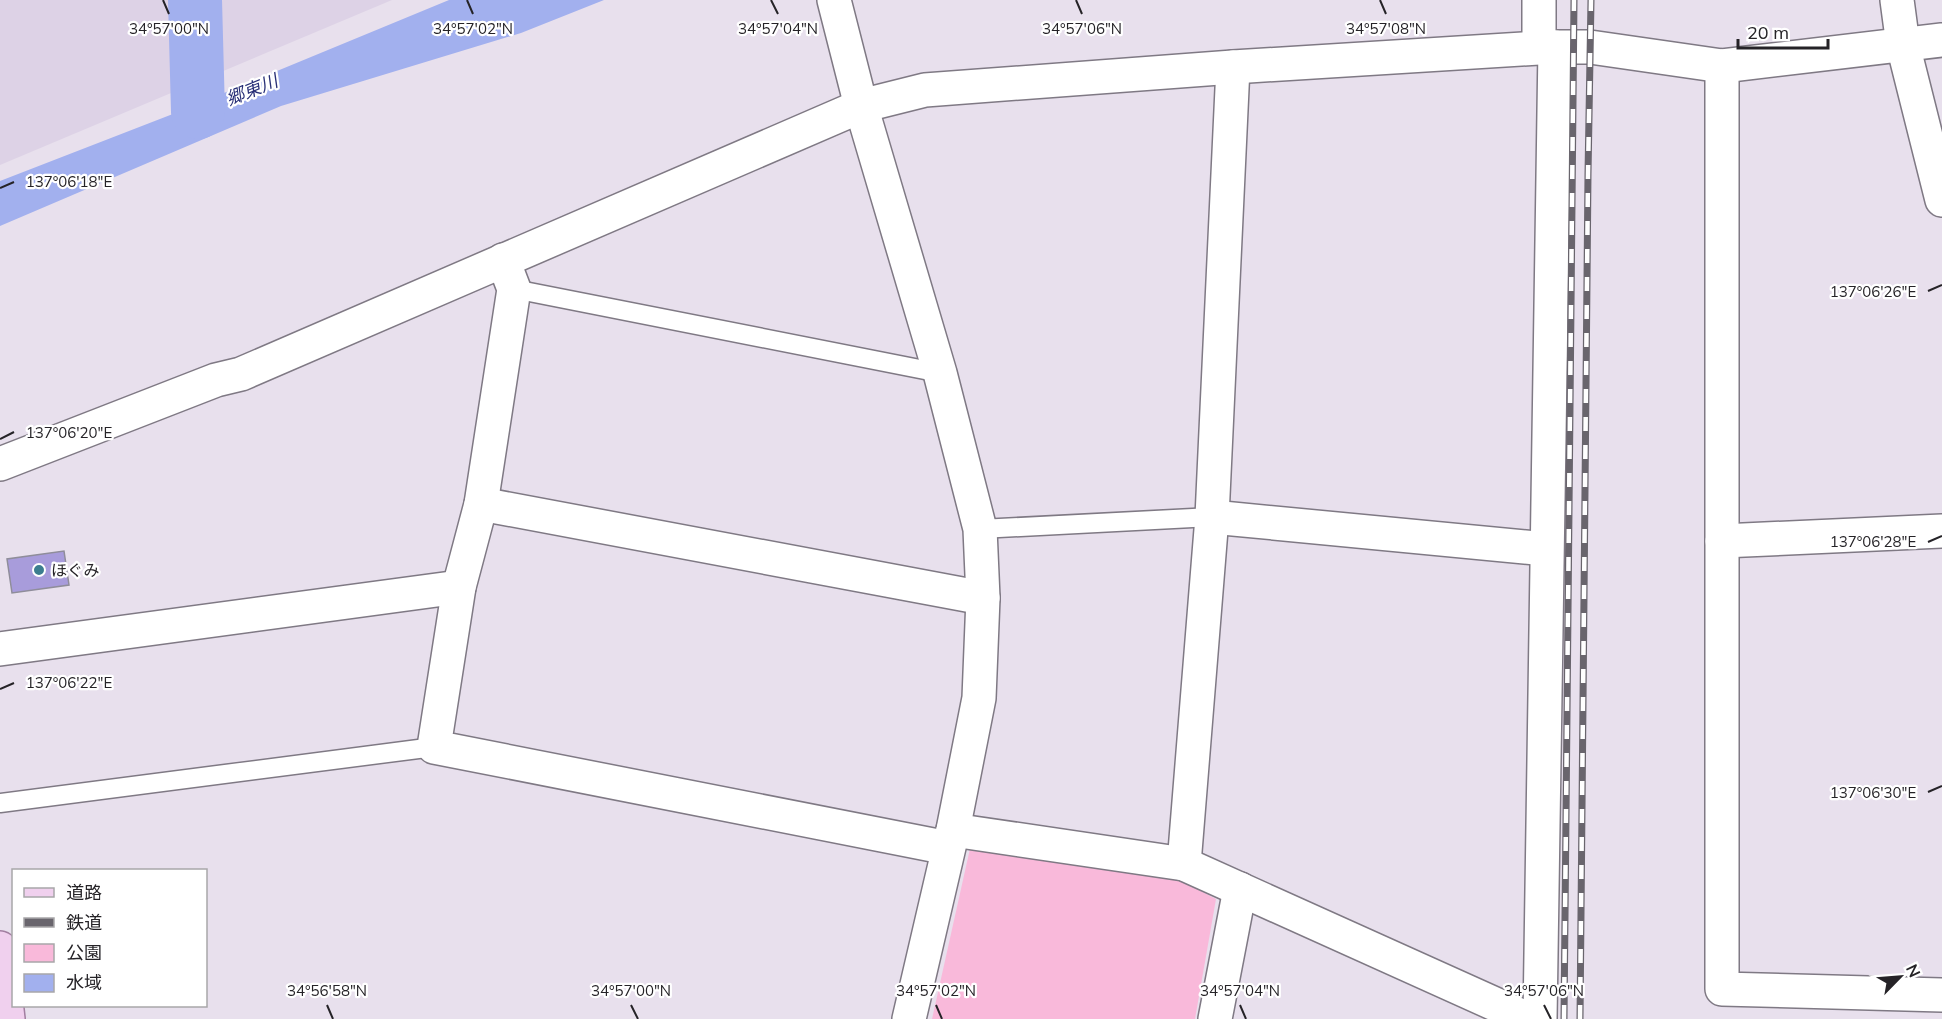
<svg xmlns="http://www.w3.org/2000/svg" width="1942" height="1019" font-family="Mulish,'Noto Sans JP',sans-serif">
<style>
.built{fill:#ddd2e6}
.green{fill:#f9b9da}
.water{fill:#a2b0ee}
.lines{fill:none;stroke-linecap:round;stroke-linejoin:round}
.river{stroke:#a2b0ee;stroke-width:54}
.building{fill:#a89cdb;stroke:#8f8d9a;stroke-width:1.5}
.service-casing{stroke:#7f7984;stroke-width:21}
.minor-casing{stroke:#7f7984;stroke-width:36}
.primary-casing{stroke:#a27fa1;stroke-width:36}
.service{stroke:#fff;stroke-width:18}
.minor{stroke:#fff;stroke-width:33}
.primary{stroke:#f0d0ee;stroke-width:33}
.rail-casing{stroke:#69656d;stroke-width:7}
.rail{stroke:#fff;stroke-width:4.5;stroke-dasharray:14;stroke-linecap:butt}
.ticks{fill:none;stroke:#252327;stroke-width:2}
.poi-dot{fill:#3c7d8f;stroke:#fff;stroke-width:2}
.labels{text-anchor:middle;stroke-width:4.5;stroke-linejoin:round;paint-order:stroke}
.poi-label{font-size:16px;fill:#252327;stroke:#fff;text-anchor:start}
.water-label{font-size:18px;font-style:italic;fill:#293077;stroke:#fff}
.ticks-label{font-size:15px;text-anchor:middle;fill:#252327;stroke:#fff;stroke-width:4.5;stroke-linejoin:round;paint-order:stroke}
</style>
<rect width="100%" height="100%" fill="#e8e0ed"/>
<path class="built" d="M0,0H392L0,165Z"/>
<path class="green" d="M971,844L1174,877L1216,899L1195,1019H932Z"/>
<path class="water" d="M449,0H604L521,33L281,106L0,226V181L178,112Z"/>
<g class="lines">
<path class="river" d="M195,0L198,112"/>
</g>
<path class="building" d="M64,551L69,585L12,593L7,559Z"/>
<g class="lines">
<g class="service-casing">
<g id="service">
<path d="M514,289L940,373"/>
<path d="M980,529L1212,517"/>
<path d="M0,803L434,747"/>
</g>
</g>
<g class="minor-casing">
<g id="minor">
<path d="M834,0L861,106L940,373L980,529L983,598L979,698L953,830L909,1019"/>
<path d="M1897,0L1903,45L1942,200"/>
<path d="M1539,47V0"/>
<path d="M1722,66V989L1942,995"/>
<path d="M503,260L514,289L481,504L459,587L434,747L948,848"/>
<path d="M0,464L216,380L241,374L861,106L925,90L1233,67L1555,47H1590L1722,66L1942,40"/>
<path d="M481,504L983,598"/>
<path d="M1212,517L1546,549"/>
<path d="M1722,541L1942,531"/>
<path d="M0,649L459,587"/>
<path d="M953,830L1184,864L1528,1019"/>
<path d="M1184,864L1212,517L1233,67"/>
<path d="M1215,1019L1240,889"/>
<path d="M1540,1019L1555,47"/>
</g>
</g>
<g class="primary-casing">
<path id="primary" d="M0,948L8,1019"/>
</g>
<use href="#service" class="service"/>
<use href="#minor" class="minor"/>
<use href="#primary" class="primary"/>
<g class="rail-casing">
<g id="rail">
<path d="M1564,1019L1574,0"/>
<path d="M1580,1019L1588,174L1591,0"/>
</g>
</g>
<use href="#rail" class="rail"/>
</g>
<path class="ticks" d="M163,0L169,14M467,0L473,14M771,0L778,14M1076,0L1082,14M1380,0L1386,14M0,188L14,182M1928,291L1942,285M0,439L14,432M1928,542L1942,536M0,689L14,683M1928,792L1942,786M327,1005L333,1019M631,1005L638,1019M936,1005L942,1019M1240,1005L1246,1019M1544,1005L1551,1019"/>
<circle class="poi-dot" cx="39" cy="570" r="6"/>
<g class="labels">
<g class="poi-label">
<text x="51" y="576">ほぐみ</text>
</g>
<g class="water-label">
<text transform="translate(252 90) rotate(-22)" y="6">郷東川</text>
</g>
</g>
<g class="ticks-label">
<text x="169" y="34">34°57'00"N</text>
<text x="473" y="34">34°57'02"N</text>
<text x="778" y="34">34°57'04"N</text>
<text x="1082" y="34">34°57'06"N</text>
<text x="1386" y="34">34°57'08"N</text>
<text x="69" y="187">137°06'18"E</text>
<text x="1873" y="297">137°06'26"E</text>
<text x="69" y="438">137°06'20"E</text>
<text x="1873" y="547">137°06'28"E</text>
<text x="69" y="688">137°06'22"E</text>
<text x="1873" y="798">137°06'30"E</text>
<text x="327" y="996">34°56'58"N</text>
<text x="631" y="996">34°57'00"N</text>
<text x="936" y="996">34°57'02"N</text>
<text x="1240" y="996">34°57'04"N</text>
<text x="1544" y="996">34°57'06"N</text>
</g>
<rect x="12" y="869" width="195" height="138" fill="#ffffff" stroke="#a8a7a9" stroke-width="1.5"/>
<rect x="24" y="888" width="30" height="9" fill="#f0d0ee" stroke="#a8a7a9" stroke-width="1.5"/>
<text x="66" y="899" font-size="18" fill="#252327">道路</text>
<rect x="24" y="918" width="30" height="9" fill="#69656d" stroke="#a8a7a9" stroke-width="1.5"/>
<text x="66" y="929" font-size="18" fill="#252327">鉄道</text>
<rect x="24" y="944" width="30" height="18" fill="#f9b9da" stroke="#a8a7a9" stroke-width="1.5"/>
<text x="66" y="959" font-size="18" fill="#252327">公園</text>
<rect x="24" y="974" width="30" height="18" fill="#a2b0ee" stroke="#a8a7a9" stroke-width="1.5"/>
<text x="66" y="989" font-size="18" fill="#252327">水域</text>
<g transform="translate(1900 977) rotate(65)" stroke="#ffffff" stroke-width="4.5" paint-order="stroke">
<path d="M0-4.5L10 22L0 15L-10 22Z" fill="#252327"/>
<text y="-9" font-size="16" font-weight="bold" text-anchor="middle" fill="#252327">N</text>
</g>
<path d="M1738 39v9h90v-9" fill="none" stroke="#252327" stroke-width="3"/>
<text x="1747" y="39" font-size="18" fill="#252327" stroke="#ffffff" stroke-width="4.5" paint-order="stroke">20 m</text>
</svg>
